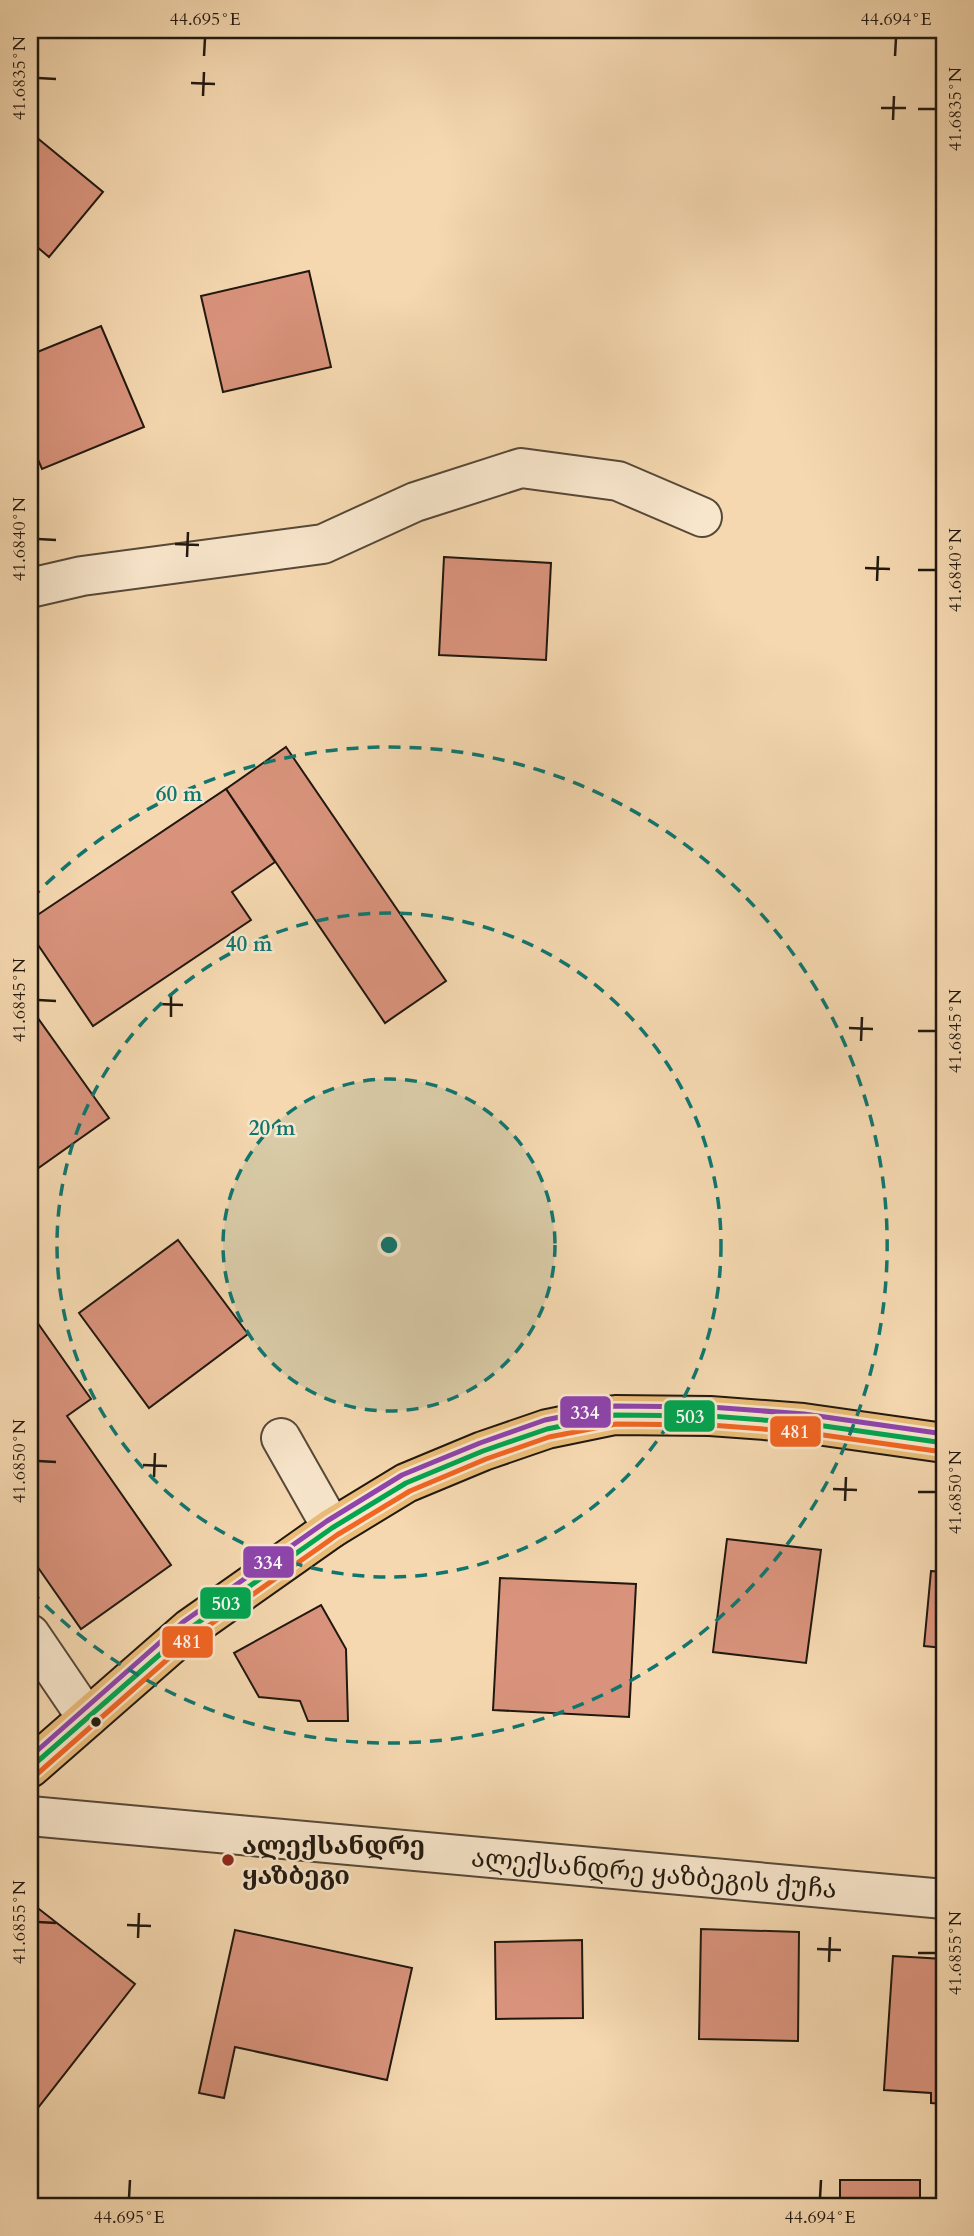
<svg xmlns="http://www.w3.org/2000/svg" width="974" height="2236" font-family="Cardo,'Noto Serif Georgian',serif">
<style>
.building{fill:#d9937c;stroke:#21180f;stroke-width:2}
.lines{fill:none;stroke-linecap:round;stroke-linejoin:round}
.minor-casing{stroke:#564837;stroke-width:42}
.major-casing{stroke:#21180f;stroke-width:42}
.minor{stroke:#f8e6cc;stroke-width:38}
.major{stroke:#eabc78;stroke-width:38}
.bus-1-casing{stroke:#f8e6cc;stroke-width:10}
.bus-2-casing{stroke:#f8e6cc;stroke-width:10}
.bus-3-casing{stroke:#f8e6cc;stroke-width:10}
.bus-1{stroke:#00a651;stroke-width:5}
.bus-2{stroke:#f26522;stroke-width:5}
.bus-3{stroke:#8e44ad;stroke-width:5}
.ticks{fill:none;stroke:#21180f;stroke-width:2.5}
.ring{fill:none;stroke:#0f766e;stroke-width:3.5;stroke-dasharray:12 9}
.bus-dot{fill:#21180f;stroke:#f8e6cc;stroke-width:2.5}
.poi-dot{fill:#8f2418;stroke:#f8e6cc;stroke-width:2.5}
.labels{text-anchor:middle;stroke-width:5;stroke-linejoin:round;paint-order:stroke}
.poi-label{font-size:26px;font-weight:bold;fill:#21180f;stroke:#f8e6cc;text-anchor:start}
.street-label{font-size:26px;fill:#21180f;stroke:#f8e6cc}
.centre{fill:#0f766e;stroke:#f8e6cc;stroke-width:3.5}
.ring-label{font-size:21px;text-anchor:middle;font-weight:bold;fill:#0f766e;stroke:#f8e6cc;stroke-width:5;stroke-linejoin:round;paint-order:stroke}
.line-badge{stroke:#f8e6cc;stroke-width:2.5}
.badge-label{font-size:19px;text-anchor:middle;font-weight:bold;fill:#fff}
.neatline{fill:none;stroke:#21180f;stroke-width:2.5}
.ticks-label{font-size:18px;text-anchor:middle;fill:#21180f}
</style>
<rect width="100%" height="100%" fill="#f5d8b0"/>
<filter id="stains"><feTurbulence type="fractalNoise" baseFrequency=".00286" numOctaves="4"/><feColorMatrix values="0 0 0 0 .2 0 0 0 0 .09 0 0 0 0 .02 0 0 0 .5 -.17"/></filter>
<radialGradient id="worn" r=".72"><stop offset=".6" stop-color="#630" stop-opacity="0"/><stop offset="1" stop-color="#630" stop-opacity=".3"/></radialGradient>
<g class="building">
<path d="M30,132L103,192L49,257L30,241Z"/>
<path d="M309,271L331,367L223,392L201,296Z"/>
<path d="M101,326L144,427L42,469L30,441V355Z"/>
<path d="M444,557L551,563L546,660L439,655Z"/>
<path d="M286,747L446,981L385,1023L226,789Z"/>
<path d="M226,789L275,862L232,892L251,920L93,1026L30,933V920Z"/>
<path d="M30,1007L109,1118L30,1174Z"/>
<path d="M178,1240L248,1334L149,1408L79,1313Z"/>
<path d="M30,1312L91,1399L67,1416L171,1565L81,1629L30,1556Z"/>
<path d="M727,1539L821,1550L806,1663L713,1652Z"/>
<path d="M931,1571L944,1572V1648L924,1646Z"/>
<path d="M500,1578L636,1584L629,1717L493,1710Z"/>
<path d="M321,1605L346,1649L348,1721H308L300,1701L259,1697L234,1653Z"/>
<path d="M30,1902L135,1984L30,2118Z"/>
<path d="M701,1929L799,1932L798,2041L699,2039Z"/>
<path d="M235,1930L412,1968L387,2080L235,2047L224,2098L199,2093Z"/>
<path d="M582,1940L583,2018L496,2019L495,1942Z"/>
<path d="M893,1956L944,1959V2104L931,2103V2093L884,2090Z"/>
<rect x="840" y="2180" width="80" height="26"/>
</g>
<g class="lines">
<g class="minor-casing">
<g id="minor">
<path d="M30,588L82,576L323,544L415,502L521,468L618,481L702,517"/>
<path d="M281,1438L332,1528"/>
<path d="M30,1634L87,1718"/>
<path d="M30,1816L944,1899"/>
</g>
</g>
<g class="major-casing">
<path id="major" d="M30,1768L189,1629L332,1528L406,1483L483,1451L547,1429L615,1415L710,1416L803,1423L944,1443"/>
</g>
<use href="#minor" class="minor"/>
<use href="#major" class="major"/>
<g class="bus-1-casing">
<path id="bus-1" d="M30,1768L189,1629L332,1528L406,1483L483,1451L547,1429L615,1415L710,1416L803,1423L944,1443"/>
</g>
<g class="bus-2-casing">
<path id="bus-2" d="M36,1775L194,1636L337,1535L410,1491L486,1459L549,1437L616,1424L710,1425L802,1432L943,1452"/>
</g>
<g class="bus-3-casing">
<path id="bus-3" d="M30,1757L183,1622L327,1521L402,1475L480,1443L545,1420L615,1406L710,1407L804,1414L944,1434"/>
</g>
<use href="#bus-1" class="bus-1"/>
<use href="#bus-2" class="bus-2"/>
<use href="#bus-3" class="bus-3"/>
</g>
<path class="ticks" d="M204,56L205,38M895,56L896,38M38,78L56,79M191,83L215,84M203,96L204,72M881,108H906M918,109H936M893,120L894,96M38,539L56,540M175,544L199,545M187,557L188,532M865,568L890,569M918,570H936M877,581L878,556M38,1000L56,1001M159,1004L183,1005M171,1017V993M849,1028L873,1029M918,1031H936M861,1041L862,1017M38,1461L56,1462M143,1465L167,1466M154,1477L155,1453M833,1489L857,1490M918,1492H936M845,1501L846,1477M38,1922L56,1923M127,1925L151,1926M138,1938L139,1913M817,1949L841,1950M918,1953H936M829,1962L830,1937M129,2198L130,2180M820,2198L821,2180"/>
<circle cx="389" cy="1245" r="166" fill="#0f766e" fill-opacity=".12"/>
<g class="ring">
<circle cx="389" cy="1245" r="166"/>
<circle cx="389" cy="1245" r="332"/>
<path d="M31 899A498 498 0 1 1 31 1591"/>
</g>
<circle class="bus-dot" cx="96" cy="1722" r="6"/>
<circle class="poi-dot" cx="228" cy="1860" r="7"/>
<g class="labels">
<g class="poi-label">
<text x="242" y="1854">ალექსანდრე<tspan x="242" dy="30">ყაზბეგი</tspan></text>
</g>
<g class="street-label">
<text transform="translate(654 1873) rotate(5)" y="9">ალექსანდრე ყაზბეგის ქუჩა</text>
</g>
</g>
<circle cx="389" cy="1245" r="10" class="centre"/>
<g class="ring-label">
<text x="179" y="801">60 m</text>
<text x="249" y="951">40 m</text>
<text x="272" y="1135">20 m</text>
</g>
<g class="line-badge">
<rect x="559" y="1395" width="53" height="34" rx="7" fill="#8e44ad"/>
<rect x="663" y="1399" width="53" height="34" rx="7" fill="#00a651"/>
<rect x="769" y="1415" width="53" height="33" rx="7" fill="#f26522"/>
<rect x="242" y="1545" width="53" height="34" rx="7" fill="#8e44ad"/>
<rect x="199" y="1586" width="53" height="34" rx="7" fill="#00a651"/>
<rect x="161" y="1625" width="53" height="34" rx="7" fill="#f26522"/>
</g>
<g class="badge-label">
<text x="585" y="1419">334</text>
<text x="690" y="1423">503</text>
<text x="795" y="1438">481</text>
<text x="268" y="1569">334</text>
<text x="226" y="1610">503</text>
<text x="187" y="1648">481</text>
</g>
<rect width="974" height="2236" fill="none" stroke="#f5d8b0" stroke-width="77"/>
<rect x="38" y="38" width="898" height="2160" class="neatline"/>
<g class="ticks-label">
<text x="205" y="25">44.695°E</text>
<text x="896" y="25">44.694°E</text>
<text transform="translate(19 78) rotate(-90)" y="6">41.6835°N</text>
<text transform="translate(955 109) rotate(-90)" y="6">41.6835°N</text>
<text transform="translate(19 539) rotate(-90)" y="6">41.6840°N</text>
<text transform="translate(955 570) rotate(-90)" y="6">41.6840°N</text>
<text transform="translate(19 1000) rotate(-90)" y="6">41.6845°N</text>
<text transform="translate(955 1031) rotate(-90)" y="6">41.6845°N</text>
<text transform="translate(19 1461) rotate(-90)" y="6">41.6850°N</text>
<text transform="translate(955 1492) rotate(-90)" y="6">41.6850°N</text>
<text transform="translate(19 1922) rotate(-90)" y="6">41.6855°N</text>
<text transform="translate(955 1953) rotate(-90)" y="6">41.6855°N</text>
<text x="129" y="2223">44.695°E</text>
<text x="820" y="2223">44.694°E</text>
</g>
<rect width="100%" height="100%" filter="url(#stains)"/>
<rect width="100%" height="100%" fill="url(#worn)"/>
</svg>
